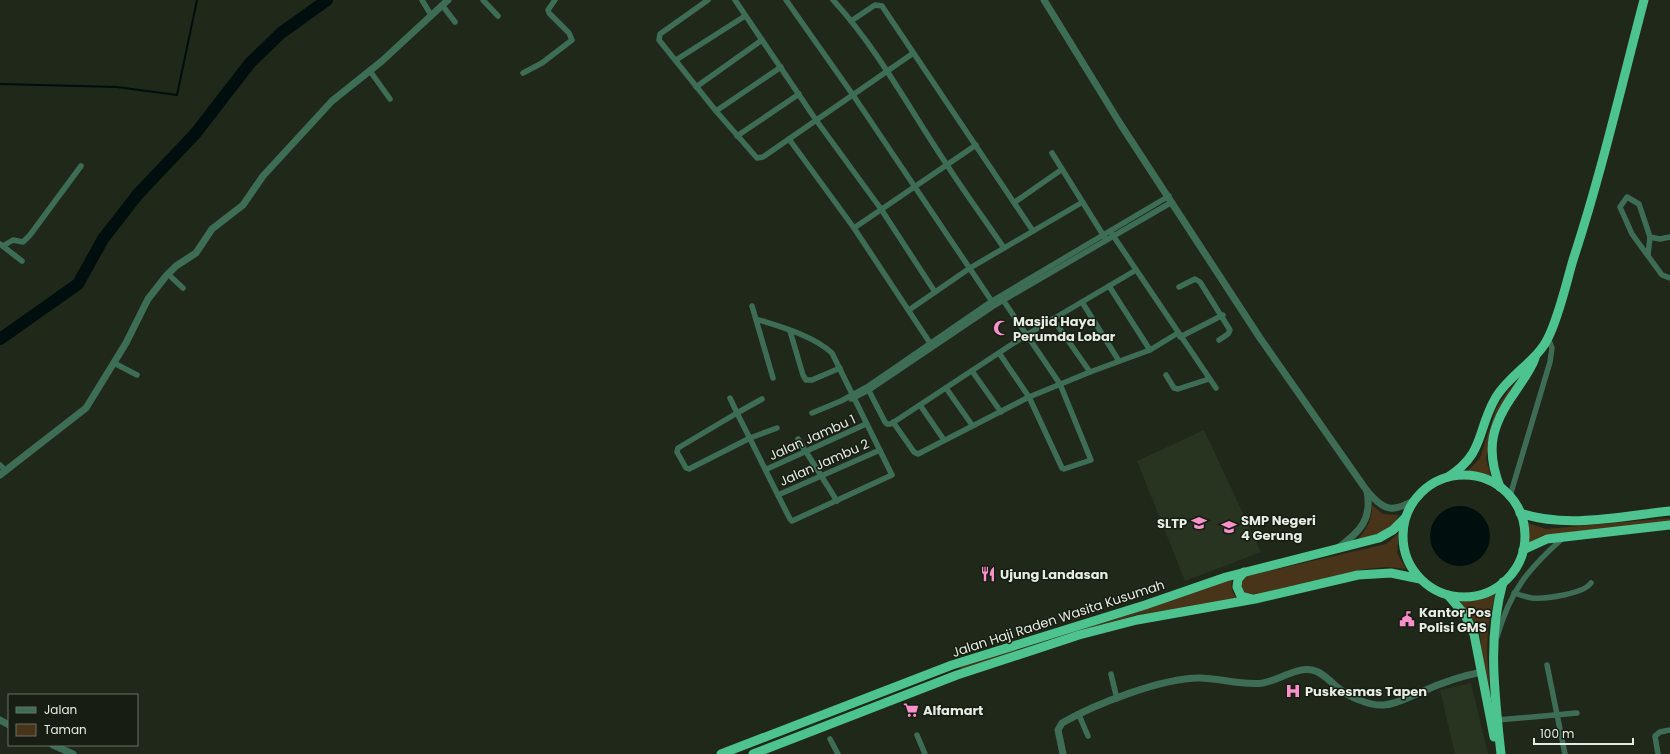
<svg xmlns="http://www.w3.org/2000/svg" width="1670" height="754" font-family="Poppins,sans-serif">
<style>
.built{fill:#283320}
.green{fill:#483418}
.water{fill:#000e0d}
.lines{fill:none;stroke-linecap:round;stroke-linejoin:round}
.stream{stroke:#000e0d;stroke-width:2}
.river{stroke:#000e0d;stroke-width:12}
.minor{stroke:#3e6d56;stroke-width:5.5}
.tertiary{stroke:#3e6d56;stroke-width:7}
.trunk{stroke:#4dc490;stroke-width:9}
.labels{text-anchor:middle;stroke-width:3;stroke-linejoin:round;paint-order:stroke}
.poi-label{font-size:13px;font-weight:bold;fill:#e6ece3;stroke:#171e11;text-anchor:start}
.street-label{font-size:13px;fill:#e6ece3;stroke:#171e11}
</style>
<rect width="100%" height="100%" fill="#20281a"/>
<g class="built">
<path d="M1204,430L1261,552L1185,581L1137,461Z"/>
<path d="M1471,683L1488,754H1455L1440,690Z"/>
</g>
<g class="green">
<path d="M1524,372L1497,415L1486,459L1491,477L1468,471L1480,458L1496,409L1508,391Z"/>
<path d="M1372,505L1383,514L1399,515L1388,533L1356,542C1367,528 1372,522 1372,505Z"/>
<path d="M1670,518V524L1543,535L1528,543V523L1546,529Z"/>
<path d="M1399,533L1397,553L1406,569L1387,567L1365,569L1247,597L1240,593L1243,577L1386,544Z"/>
<path d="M1233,576C1230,585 1231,593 1239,599L1140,614L1050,639L961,670L960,667Z"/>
<path d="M1495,593L1488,628L1487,652L1490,695L1487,696L1479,627L1457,602C1472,602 1482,601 1495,593Z"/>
</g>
<circle class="water" cx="1460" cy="536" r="30"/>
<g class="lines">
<path class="stream" d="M0,84L117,87L177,95L197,0"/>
<path class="river" d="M0,339L78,284L103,239L138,194L195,134L250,63L281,33L327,0"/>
<g class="minor">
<path d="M422,0L431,15"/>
<path d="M483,0L498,16"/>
<path d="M708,0L660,34L659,40L716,111L757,158L763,157L912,54"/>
<path d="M735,0L816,120L881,209L935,292"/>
<path d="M786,0L853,95L993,303"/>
<path d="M833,0C878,49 910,110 947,165C965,193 985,220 1004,248"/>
<path d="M442,5L455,22"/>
<path d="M851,21L875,5L882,6L1033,231"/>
<path d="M676,60L745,16"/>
<path d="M370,71L390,99"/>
<path d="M523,73L542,63L572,40L569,33L549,13L548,10L555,0"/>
<path d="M696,87L762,40"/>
<path d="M716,111L781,67"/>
<path d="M737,136L799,94"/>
<path d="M789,139L854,228L932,346"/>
<path d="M1052,153L1105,238"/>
<path d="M1015,202L1061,170"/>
<path d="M854,228L976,145"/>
<path d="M1112,234L1216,388"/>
<path d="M1670,237L1660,239L1650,237L1639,204L1627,197L1620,207L1632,234L1662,275L1670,278"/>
<path d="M0,244L22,261"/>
<path d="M3,246L13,240L23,242L30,235L81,166"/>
<path d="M1648,255L1650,237"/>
<path d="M168,274L183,288"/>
<path d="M1109,286L1150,350"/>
<path d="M1179,287L1195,279L1200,282L1230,330L1228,334L1219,340"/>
<path d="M1082,302L1119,361"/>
<path d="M752,306L773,378"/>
<path d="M909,310L970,268L1081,203"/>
<path d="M756,319C781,327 812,335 832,353L892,475L792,521L790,519C772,484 755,448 737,413L678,448L677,452L686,468L689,469L750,438L777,428"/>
<path d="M1053,319L1090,372"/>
<path d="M790,331L803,375L806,380H812L840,368"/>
<path d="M1180,337L1223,315"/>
<path d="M999,353L1029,397L1062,468L1064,469L1091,460L1060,384L1003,300"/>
<path d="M114,363L137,375"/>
<path d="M972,371L1001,412"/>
<path d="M1166,375L1174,388L1178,389L1209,379"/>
<path d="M946,388L972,425"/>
<path d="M868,389L885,422L887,424H891L1026,335L1136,270"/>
<path d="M730,398L737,413L762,399"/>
<path d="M851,399L869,390L995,305L1172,202"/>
<path d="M920,405L944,440"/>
<path d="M812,413L841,401L867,387L992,301L1169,196"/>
<path d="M893,422L914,452L918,454L1029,397L1090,372L1150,350L1178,333"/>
<path d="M798,439L837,501"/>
<path d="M0,465L6,471"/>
<path d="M767,469L866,424"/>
<path d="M778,495L880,450"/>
<path d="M1510,496L1550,362L1552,348L1548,338"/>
<path d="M1514,593C1520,595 1526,597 1532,598C1546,599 1583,594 1591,583"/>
<path d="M1497,637C1510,591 1528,569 1563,538"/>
<path d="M1547,665L1565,754"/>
<path d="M1111,674L1117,699"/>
<path d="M1079,715L1088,736"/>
<path d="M1497,720L1577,713"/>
<path d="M917,735L925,754"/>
<path d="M830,739L838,754"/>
<path d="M1658,754L1655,736L1660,732L1670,730"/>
</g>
<g class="tertiary">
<path d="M1044,0L1121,125L1260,338L1367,491C1384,511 1392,513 1415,500"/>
<path d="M0,475L86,408L126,343L148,299L166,276L176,266L196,253L212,229L243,205L263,176L332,101L382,61L448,0"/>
<path d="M1339,547C1361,531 1372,519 1367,491"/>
<path d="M0,720L9,725"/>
<path d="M53,745L73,754"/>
<path d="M1063,754L1058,730L1062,723C1095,704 1162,678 1199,678C1220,678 1242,686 1263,683C1279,680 1296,667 1312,670C1322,672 1330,681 1337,687C1349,697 1369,706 1384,705C1397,704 1409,697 1421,692C1441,683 1461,676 1482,672"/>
</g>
<g class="trunk">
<circle cx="1464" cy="536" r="61"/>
<path d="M1448,477C1486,452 1476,431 1496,397C1510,374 1537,361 1548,338C1559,316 1566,284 1573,260C1601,175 1621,87 1644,0"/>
<path d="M1500,487C1485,449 1492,424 1515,392C1522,381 1531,370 1535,358"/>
<path d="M1520,513C1566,529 1623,516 1670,511"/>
<path d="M1523,550L1547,539L1670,525"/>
<path d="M1244,572L1238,579L1237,587L1241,596L1252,599"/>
<path d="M1448,595L1465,615L1474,634L1494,737"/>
<path d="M721,754L952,665L1145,605L1226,577L1379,538L1393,530L1405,518"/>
<path d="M753,754L957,675L1079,635L1137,620L1255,599L1358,575L1391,573L1420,579"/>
<path d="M1501,754C1495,697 1487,639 1503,582"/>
</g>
</g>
<defs>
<g id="mosque-bare" transform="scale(1.2)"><path d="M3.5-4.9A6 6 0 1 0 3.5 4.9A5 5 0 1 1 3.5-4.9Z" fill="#f890cb" stroke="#171e11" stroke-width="2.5" paint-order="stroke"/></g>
<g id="school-bare" transform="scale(1.2)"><path d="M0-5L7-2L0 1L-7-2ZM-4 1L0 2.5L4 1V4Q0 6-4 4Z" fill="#f890cb" stroke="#171e11" stroke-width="2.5" paint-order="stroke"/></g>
<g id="restaurant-bare" transform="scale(1.2)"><path d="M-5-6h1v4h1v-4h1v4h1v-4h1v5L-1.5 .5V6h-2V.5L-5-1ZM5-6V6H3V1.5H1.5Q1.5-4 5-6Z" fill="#f890cb" stroke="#171e11" stroke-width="2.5" paint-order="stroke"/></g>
<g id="civic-bare" transform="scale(1.2)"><path d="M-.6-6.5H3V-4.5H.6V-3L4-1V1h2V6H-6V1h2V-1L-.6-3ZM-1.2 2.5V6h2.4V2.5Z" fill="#f890cb" stroke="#171e11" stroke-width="2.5" paint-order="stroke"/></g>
<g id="hospital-bare" transform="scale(1.2)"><path d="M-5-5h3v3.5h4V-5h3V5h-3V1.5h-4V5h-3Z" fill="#f890cb" stroke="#171e11" stroke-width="2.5" paint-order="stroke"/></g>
<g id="supermarket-bare" transform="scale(1.2)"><path d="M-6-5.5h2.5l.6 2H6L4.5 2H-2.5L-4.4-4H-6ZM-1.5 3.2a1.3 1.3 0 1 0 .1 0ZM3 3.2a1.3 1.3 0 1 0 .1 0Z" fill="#f890cb" stroke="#171e11" stroke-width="2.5" paint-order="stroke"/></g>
</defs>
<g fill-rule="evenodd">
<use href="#mosque-bare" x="1001" y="328"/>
<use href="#school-bare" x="1199" y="523"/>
<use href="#school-bare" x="1229" y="527"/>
<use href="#restaurant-bare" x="988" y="574"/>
<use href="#civic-bare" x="1407" y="619"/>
<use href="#hospital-bare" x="1293" y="691"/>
<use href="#supermarket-bare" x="911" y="710"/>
</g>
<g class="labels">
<g class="poi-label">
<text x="1013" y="326">Masjid Haya<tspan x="1013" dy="15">Perumda Lobar</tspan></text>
<text x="1241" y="525">SMP Negeri<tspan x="1241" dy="15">4 Gerung</tspan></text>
<text x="1187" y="528" text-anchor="end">SLTP</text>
<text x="1000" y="579">Ujung Landasan</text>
<text x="1419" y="617">Kantor Pos<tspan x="1419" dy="15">Polisi GMS</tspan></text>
<text x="1305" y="696">Puskesmas Tapen</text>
<text x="923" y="715">Alfamart</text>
</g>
<g class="street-label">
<text transform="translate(812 437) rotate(-24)" y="5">Jalan Jambu 1</text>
<text transform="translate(824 462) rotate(-24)" y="5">Jalan Jambu 2</text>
<text transform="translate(1058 618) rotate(-18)" y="5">Jalan Haji Raden Wasita Kusumah</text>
</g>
</g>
<rect x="8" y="694" width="130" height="52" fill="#171e11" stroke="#6a7065"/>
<rect x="16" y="707" width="20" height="6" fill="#3e6d56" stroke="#6a7065"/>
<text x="44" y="714" font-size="12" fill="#e6ece3">Jalan</text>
<rect x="16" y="724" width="20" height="12" fill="#483418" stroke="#6a7065"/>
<text x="44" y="734" font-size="12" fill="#e6ece3">Taman</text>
<path d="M1534 738v6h99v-6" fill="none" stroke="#e6ece3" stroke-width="2"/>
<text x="1540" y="738" font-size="12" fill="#e6ece3" stroke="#171e11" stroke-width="3" paint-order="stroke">100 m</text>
</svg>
